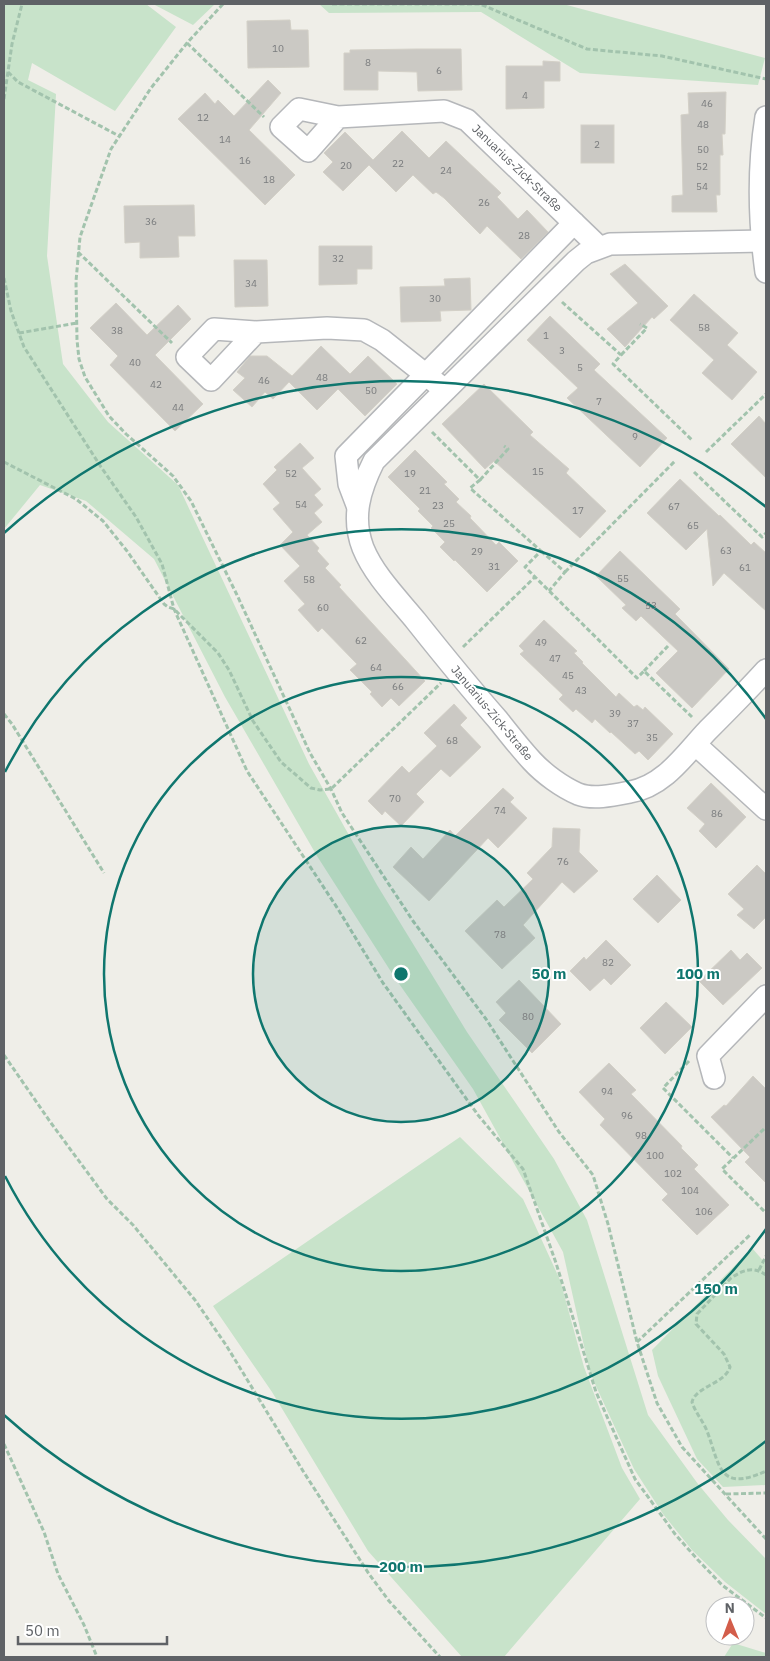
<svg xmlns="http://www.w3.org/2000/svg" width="770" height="1661" font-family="'IBM Plex Sans',sans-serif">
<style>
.green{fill:#c8e3ca}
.building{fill:#cbc9c4;stroke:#d3d0c7}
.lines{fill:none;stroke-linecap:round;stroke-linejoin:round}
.minor-casing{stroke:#b5b7ba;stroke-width:24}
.path{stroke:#a2c3ad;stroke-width:3;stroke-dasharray:5 2.5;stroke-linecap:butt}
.minor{stroke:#fff;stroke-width:21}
.ring{fill:none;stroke:#0f766e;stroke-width:2.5}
.labels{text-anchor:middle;stroke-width:4;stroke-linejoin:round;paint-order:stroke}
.number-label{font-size:10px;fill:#7a7c7e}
.street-label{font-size:12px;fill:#5f6266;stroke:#fff}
.centre{fill:#0f766e;stroke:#fff;stroke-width:2.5}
.ring-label{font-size:15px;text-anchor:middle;font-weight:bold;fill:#0f766e;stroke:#fff;stroke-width:4;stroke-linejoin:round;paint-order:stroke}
</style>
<rect width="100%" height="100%" fill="#efeee8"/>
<g class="green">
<path d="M4,4H146L176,27L115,111L32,63L28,80L56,94L47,256L63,364L108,422L178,485L309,764L377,885L467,1032L554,1159L587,1220L648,1415L698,1484L728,1520L766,1559V1614L725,1582L692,1550L663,1514L634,1469L590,1373L563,1252L473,1089L395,978L317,856L225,697L154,559L86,501L40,485L4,529Z"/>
<path d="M153,4H215L193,25Z"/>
<path d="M319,4H563L765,58L758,85L580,73L481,12L329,13Z"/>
<path d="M460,1137L523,1199L560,1280L584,1367L622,1468L640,1499L504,1657H462L368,1551L272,1392L213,1306Z"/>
<path d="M752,1248L766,1264V1485L723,1487L697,1459L658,1376L652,1350Z"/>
<path d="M733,1643L766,1653V1657H724Z"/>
</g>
<g class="building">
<path d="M290,20L291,30H308L309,67L248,68L247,21Z"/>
<path d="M417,49H461L462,90L418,91L417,72L378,71V90H344V53H350V50Z"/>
<path d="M543,61L560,62V81H544V108L506,109V66H543Z"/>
<path d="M268,80L281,93L249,130L295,175L265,205L178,119L205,93L215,104L218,100L234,116Z"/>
<path d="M726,92L725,134H722L723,155H720V195H716L717,212H672V196L683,195L681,115L689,114L688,93Z"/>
<rect x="581" y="125" width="33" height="38"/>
<path d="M402,131L429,158L446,141L501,193L497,197L518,219L527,210L548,232L521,259L487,226L480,234L444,198L436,192L433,194L413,175L396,192L369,165L343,191L323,172L333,162L324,153L345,132L373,160Z"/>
<path d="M194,205L195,236H178L179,257L140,258V242L125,243L124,206Z"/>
<path d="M319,246H372V269H357V284L319,285Z"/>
<path d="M234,260H267L268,306L235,307Z"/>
<path d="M625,264L668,306L654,319L652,317L625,347L607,329L638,303L610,274Z"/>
<path d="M470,278L471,310L440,311L441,321L401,322L400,287L445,286L444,279Z"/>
<path d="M694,294L738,333L727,345L757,372L732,400L702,373L714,360L670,320Z"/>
<path d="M116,303L147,335L178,305L191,319L155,355L203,404L175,431L110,365L118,356L90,328Z"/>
<path d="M550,316L600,364L594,370L667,438L640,467L567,398L578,388L527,340Z"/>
<path d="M321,346L350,374L368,356L397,384L365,416L338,389L317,410L289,382L273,399L265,392L252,407L233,390L245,378L237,372L250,356H267L292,376Z"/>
<path d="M484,384L533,432L530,435L569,469L566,473L606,511L580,538L494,461L485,469L442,424Z"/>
<path d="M759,416L766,424V478L731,444Z"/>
<path d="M300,443L314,458L302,468L321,489L314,495L323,505L314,513L322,522L307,535L319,548L317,551L329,564L325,568L341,585L339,587L425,681L399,706L391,698L382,707L370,694L372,692L350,670L357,664L322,628L318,632L298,610L305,604L284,581L300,566L280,545L293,532L273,509L280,503L263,484L277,470L274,467Z"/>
<path d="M415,450L447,482L444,484L459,499L456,502L471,516L470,518L496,545L499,542L518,561L487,592L455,560L454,561L440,547L445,542L431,528L433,526L418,511L420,509L388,477Z"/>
<path d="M680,479L719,516L720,515L751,545L754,542L766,553V611L724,573L713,586L707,529L686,550L647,513Z"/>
<path d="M620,551L680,609L675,614L729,669L692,708L656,673L678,651L641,616L636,621L622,608L626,605L596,576Z"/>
<path d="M544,620L577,651L574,653L583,662L582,663L616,697L619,693L634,707L637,705L643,710L645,707L673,734L648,760L639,751L635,754L611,732L610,733L595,719L592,723L576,709L573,712L559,699L563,695L520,654L524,651L519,646Z"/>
<path d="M454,704L467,718L460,725L481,747L450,777L441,769L416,794L424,802L401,826L385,811L382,815L368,801L402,766L409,773L437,746L424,733Z"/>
<path d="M711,783L746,817L716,848L699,831L705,824L687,808Z"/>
<path d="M503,788L514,798L510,802L527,818L498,848L488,838L429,901L393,867L411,847L423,859L450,830L455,836Z"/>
<path d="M553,828L580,829L579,852L598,871L574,893L562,882L523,925L535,938L502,969L465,931L497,900L504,907L533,879L527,873L552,847Z"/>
<path d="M757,865L766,874V917L754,929L737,915L744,909L728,894Z"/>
<path d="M657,875L681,900L658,923L633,899Z"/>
<path d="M606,940L631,965L611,985L604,978L590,991L570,971L584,957L586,960Z"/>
<path d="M731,950L740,960L747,953L762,968L723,1005L699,981Z"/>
<path d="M519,980L561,1024L532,1053L499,1020L506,1013L496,1002Z"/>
<path d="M666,1002L692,1027L665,1054L640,1028Z"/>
<path d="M609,1063L636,1090L631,1094L682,1146L681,1148L698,1165L694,1169L729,1205L697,1235L662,1200L668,1194L600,1125L605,1119L579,1092Z"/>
<path d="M753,1076L766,1089V1183L745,1162L750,1157L711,1117L724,1105L726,1106Z"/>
</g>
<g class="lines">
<g class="minor-casing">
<g id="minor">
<path d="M338,117L308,151L281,127L299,109L338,117L444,111L467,120L599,247"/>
<path d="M766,117C758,167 759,221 766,272"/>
<path d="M766,241L610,244L586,253L576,261L374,461C360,489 351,517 363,548C374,575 398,599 416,621C443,655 470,688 498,720C509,734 520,748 532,761C544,774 562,787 578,794C593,800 615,795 630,792C665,786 686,753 708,730C728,710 747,691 766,670"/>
<path d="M256,332L211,380L187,357L214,329L256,332L327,328L364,330L382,340L445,390"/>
<path d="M357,505L349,484L346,456L574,223"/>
<path d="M696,745L766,809"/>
<path d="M714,1078L708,1056L766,996"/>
</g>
</g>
<g class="path">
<path d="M223,4L187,43L151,88L111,149L80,237L76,281L77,340L79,359L85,377L109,416L126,434L173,476L191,501L237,595L310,753L331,789L342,813L413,921L486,1019L559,1132L593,1175L608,1224L637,1342L657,1403L682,1447L766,1539"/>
<path d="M332,4H480L587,49L662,56L766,79"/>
<path d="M187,43L264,117"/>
<path d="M8,72L18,82L119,136"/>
<path d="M4,99L12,44L22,4"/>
<path d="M78,252L172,343"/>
<path d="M4,278L11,311L24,347L101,467L136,517L162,564L174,609L247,771L338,909L383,983L478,1115L523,1169L556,1263L596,1392L635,1479L675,1534L698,1560L722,1585L766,1618"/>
<path d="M562,302L621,355L613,364L692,440"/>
<path d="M19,333L77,323"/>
<path d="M621,355L647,328L640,324"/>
<path d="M432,432L480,480L470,488L541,551L525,567L637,678L644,671L692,717"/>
<path d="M706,452L766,394"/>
<path d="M4,462L76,499L103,521L127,551L164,604L168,607L174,609L218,653L229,670L253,721L281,762L311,788L320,790L331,789L441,683"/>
<path d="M694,472L762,537L766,533"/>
<path d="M480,480L508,449L504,446"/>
<path d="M541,551L565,572L549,591"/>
<path d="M565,572L675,461"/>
<path d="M463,647L535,577"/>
<path d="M644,671L668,646"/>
<path d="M4,714L12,724L104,873"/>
<path d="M4,1055L51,1123L107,1199L133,1225L195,1300L226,1345L303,1471L369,1574L389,1601L440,1657"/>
<path d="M689,1061L663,1088L733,1158"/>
<path d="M764,1129L722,1169L766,1213"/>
<path d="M759,1270L766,1256"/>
<path d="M766,1275C753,1266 743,1270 731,1278L697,1314L696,1324L724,1354L730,1367C725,1384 696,1386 692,1402C695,1412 703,1421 707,1431C720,1465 718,1493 766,1471"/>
<path d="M637,1342L751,1234"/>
<path d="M4,1444L44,1532L58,1574L84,1625L97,1657"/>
<path d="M726,1494L766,1493"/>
</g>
<use href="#minor" class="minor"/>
</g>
<circle cx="401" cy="974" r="148" fill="#0f766e" fill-opacity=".12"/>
<g class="ring">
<circle cx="401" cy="974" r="148"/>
<circle cx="401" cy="974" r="297"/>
<path d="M766 1229A445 445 0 0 1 5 1176M5 772A445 445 0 0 1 766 719"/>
<path d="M766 1441A593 593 0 0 1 4 1415M4 533A593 593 0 0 1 766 507"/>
</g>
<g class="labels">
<g class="number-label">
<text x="278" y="52">10</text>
<text x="368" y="66">8</text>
<text x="439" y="74">6</text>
<text x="525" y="99">4</text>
<text x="707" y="107">46</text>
<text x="203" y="121">12</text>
<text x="703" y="128">48</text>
<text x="225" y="143">14</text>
<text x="597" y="148">2</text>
<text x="703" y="153">50</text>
<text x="245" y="164">16</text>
<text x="398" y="167">22</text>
<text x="346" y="169">20</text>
<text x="702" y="170">52</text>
<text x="446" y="174">24</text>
<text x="269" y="183">18</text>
<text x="702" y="190">54</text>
<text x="484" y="206">26</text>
<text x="151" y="225">36</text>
<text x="524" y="239">28</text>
<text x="338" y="262">32</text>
<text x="251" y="287">34</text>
<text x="435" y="302">30</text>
<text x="704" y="331">58</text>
<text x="117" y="334">38</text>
<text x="546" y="339">1</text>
<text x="562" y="354">3</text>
<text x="135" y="366">40</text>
<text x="580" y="371">5</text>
<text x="322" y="381">48</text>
<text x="264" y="384">46</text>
<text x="156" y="388">42</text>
<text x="371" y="394">50</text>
<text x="599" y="405">7</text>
<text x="178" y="411">44</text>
<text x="635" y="440">9</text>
<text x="538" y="475">15</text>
<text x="291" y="477">52</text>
<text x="410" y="477">19</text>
<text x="425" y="494">21</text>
<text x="301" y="508">54</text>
<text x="438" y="509">23</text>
<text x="674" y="510">67</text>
<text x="578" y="514">17</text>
<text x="449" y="527">25</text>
<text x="693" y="529">65</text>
<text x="726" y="554">63</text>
<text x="477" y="555">29</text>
<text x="494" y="570">31</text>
<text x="745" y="571">61</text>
<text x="623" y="582">55</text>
<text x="309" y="583">58</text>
<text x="651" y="609">53</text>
<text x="323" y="611">60</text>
<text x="361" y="644">62</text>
<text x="541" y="646">49</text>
<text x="555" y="662">47</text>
<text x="376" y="671">64</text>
<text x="568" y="679">45</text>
<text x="398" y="690">66</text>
<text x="581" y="694">43</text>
<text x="615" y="717">39</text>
<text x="633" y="727">37</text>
<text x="652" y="741">35</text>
<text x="452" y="744">68</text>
<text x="395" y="802">70</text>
<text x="500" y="814">74</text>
<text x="717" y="817">86</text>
<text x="563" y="865">76</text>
<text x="500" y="938">78</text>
<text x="608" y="966">82</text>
<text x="528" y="1020">80</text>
<text x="607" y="1095">94</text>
<text x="627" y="1119">96</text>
<text x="641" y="1139">98</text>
<text x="655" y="1159">100</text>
<text x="673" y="1177">102</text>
<text x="690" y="1194">104</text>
<text x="704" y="1215">106</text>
</g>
<g class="street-label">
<text transform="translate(517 168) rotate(44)" y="4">Januarius-Zick-Straße</text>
<text transform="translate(492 713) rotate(50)" y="4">Januarius-Zick-Straße</text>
</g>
</g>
<circle cx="401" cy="974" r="8" class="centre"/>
<g class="ring-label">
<text x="549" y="979">50 m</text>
<text x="698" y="979">100 m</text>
<text x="716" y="1294">150 m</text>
<text x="401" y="1572">200 m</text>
</g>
<rect width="770" height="1661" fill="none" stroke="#5f6266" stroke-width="10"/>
<g transform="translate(730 1621) rotate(359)"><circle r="24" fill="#ffffff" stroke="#bfc0c2"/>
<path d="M0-4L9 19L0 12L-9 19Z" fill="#d35d4a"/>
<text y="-8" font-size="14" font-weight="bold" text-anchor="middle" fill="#5f6266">N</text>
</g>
<path d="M18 1636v8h149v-8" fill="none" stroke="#5f6266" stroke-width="2.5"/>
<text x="25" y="1636" font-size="15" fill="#5f6266" stroke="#ffffff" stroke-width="4" paint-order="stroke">50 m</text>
</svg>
